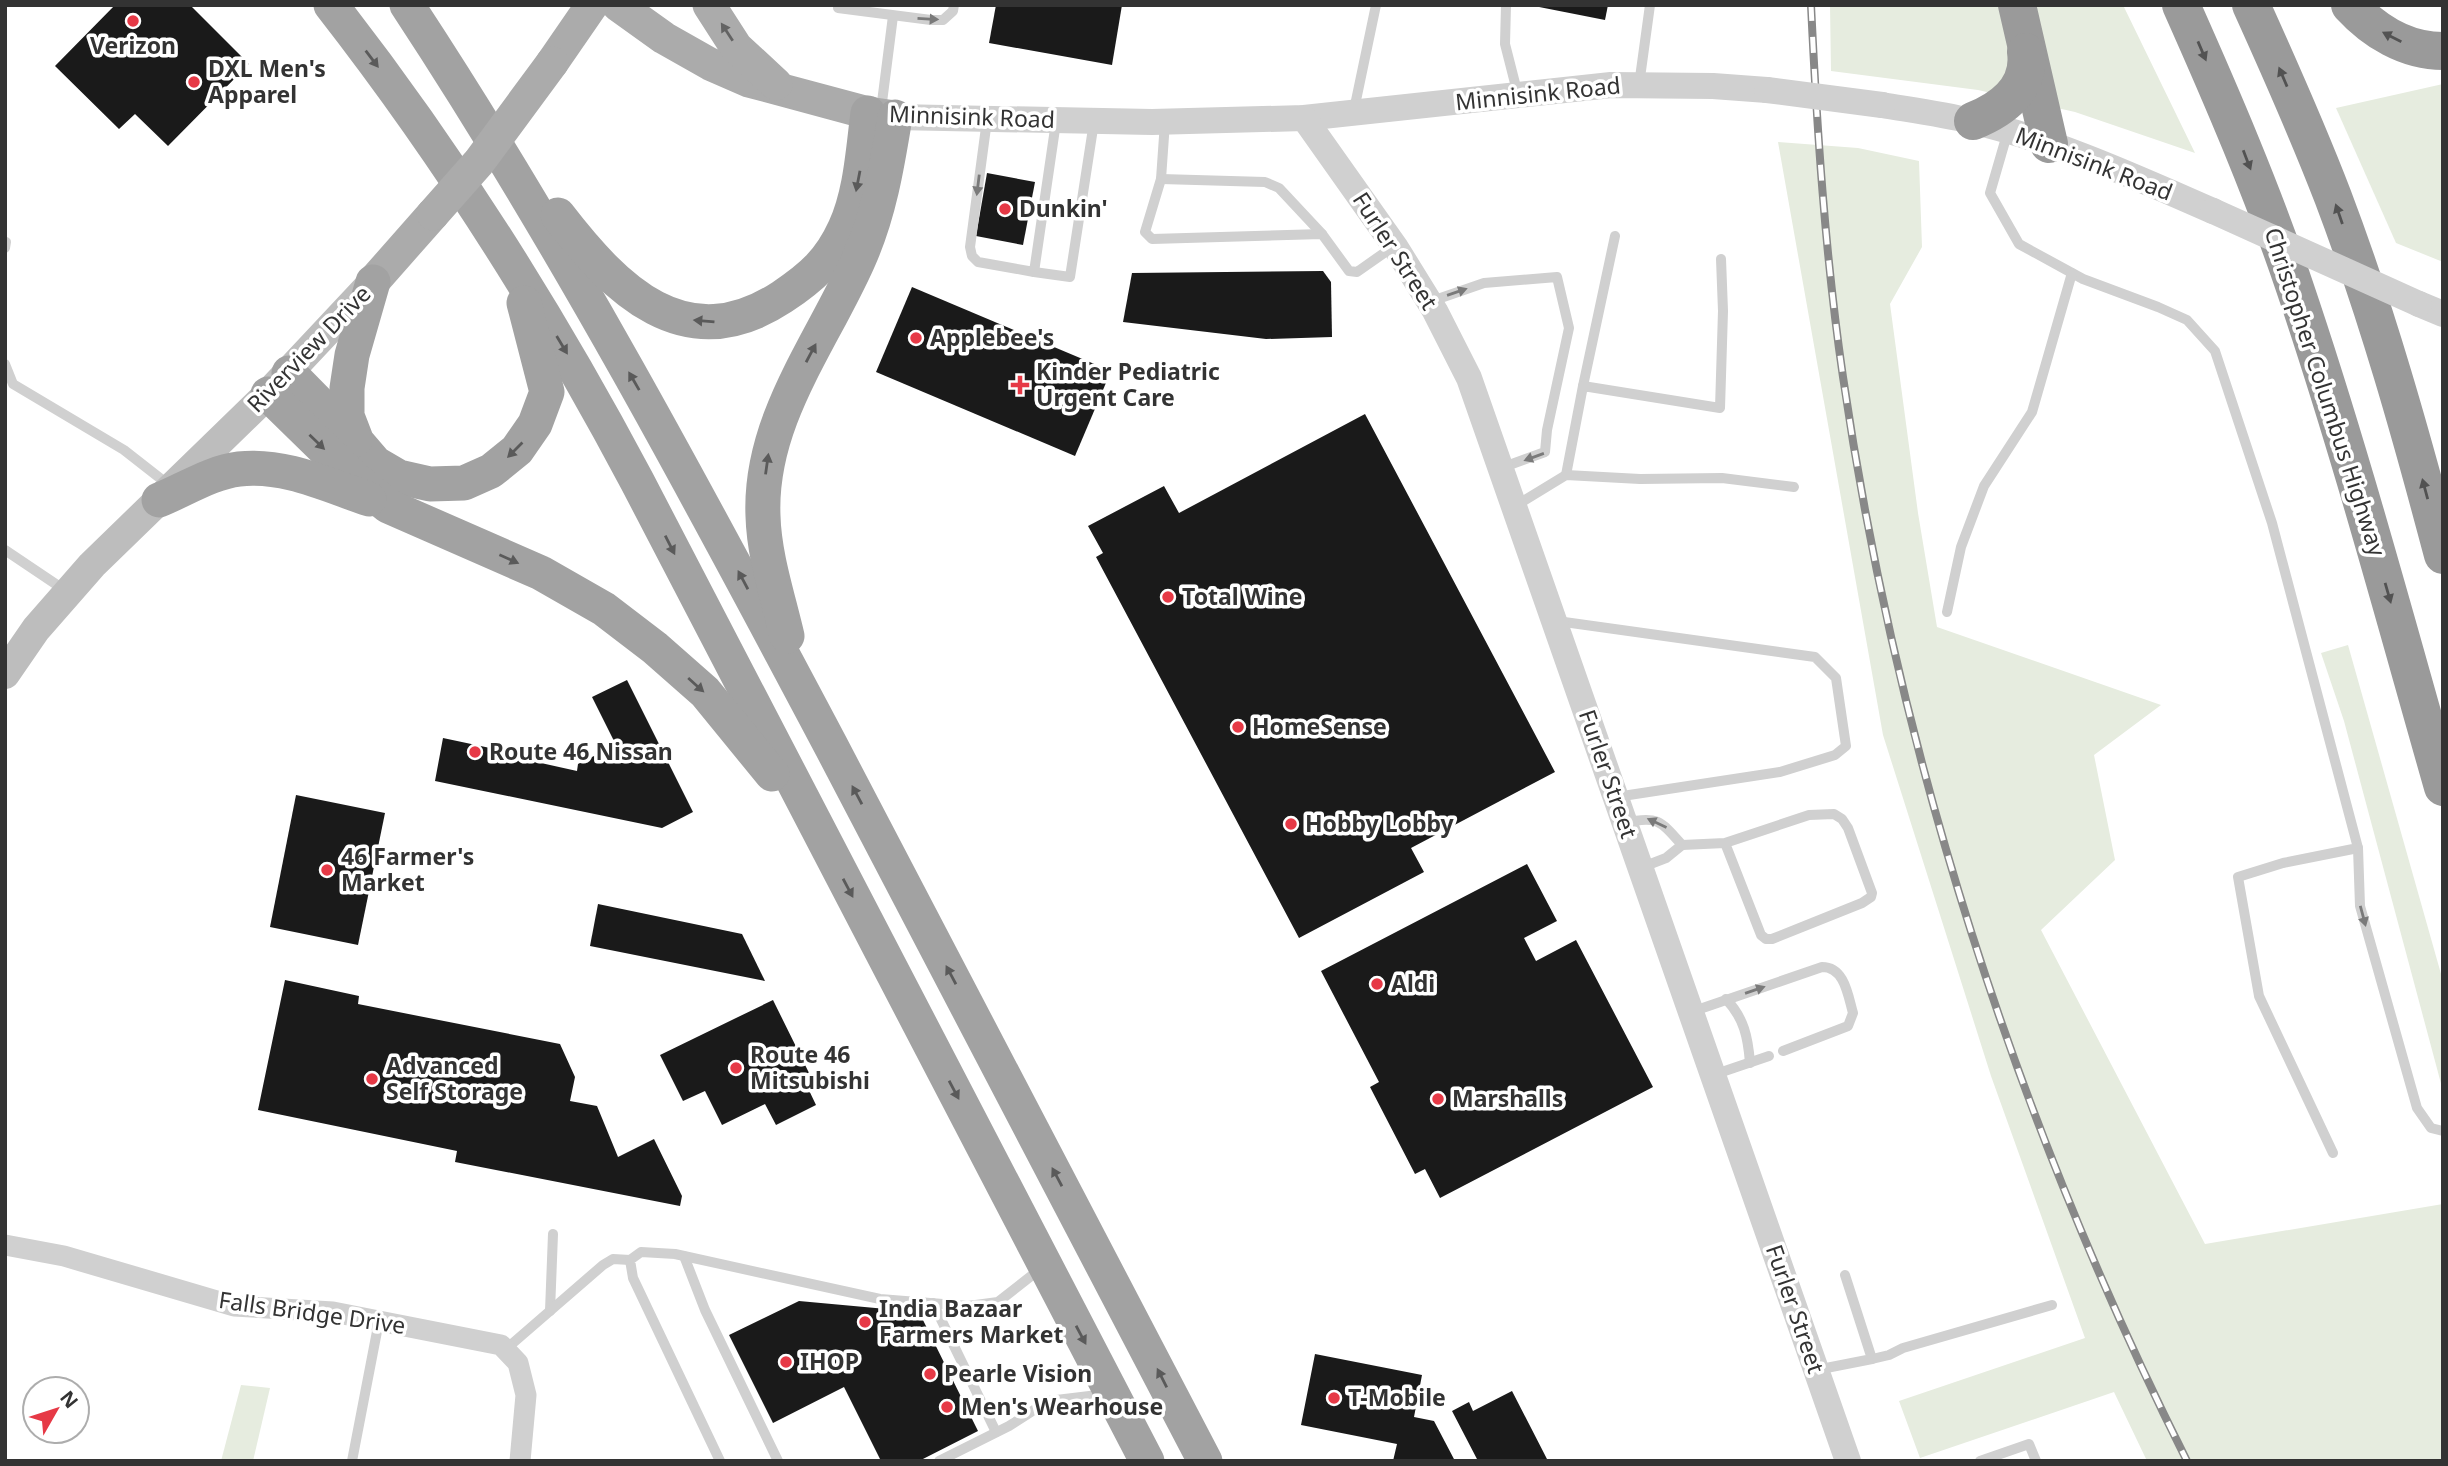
<svg xmlns="http://www.w3.org/2000/svg" width="2448" height="1466" font-family="'Noto Sans',sans-serif">
<style>
.green{fill:#e6ecdf}
.building{fill:#1a1a1a}
.lines{fill:none;stroke-linecap:round;stroke-linejoin:round}
.service{stroke:#d0d0d0;stroke-width:10}
.minor{stroke:#d0d0d0;stroke-width:21}
.tertiary{stroke:#d0d0d0;stroke-width:26}
.secondary{stroke:#bdbdbd;stroke-width:30}
.primary{stroke:#ababab;stroke-width:33}
.trunk{stroke:#a2a2a2;stroke-width:35}
.motorway{stroke:#9a9a9a;stroke-width:38}
.rail-casing{stroke:#888;stroke-width:8}
.rail{stroke:#fff;stroke-width:5;stroke-dasharray:16;stroke-linecap:butt}
.tertiary-bridge{stroke:#d0d0d0;stroke-width:26}
.primary-bridge{stroke:#ababab;stroke-width:33}
.oneway{fill:#7a7a7a}
.oneway2{fill:#636363}
.oneway3{fill:#525252}
.oneway4{fill:#5a5a5a}
.poi-dot{fill:#e63946;stroke:#fff;stroke-width:2.5}
.labels{text-anchor:middle;stroke-width:7;stroke-linejoin:round;paint-order:stroke}
.poi-label{font-size:23px;font-weight:bold;fill:#333;stroke:#fff;text-anchor:start}
.street-label{font-size:23px;fill:#333;stroke:#fff}
</style>
<rect width="100%" height="100%" fill="#fff"/>
<g class="green">
<path d="M1830,5H2123L2195,153L2075,112L1978,90L1831,71Z"/>
<path d="M2443,84V262L2396,243L2336,108Z"/>
<path d="M1778,142L1858,148L1919,161L1922,247L1890,304L1918,513L1937,627L2161,705L2094,755L2115,860L2041,930L2205,1244L2443,1204V1461H2147L2114,1392L1920,1458L1899,1401L2085,1338L1991,1076L1883,735Z"/>
<path d="M2348,645L2443,981V1091L2344,721L2321,653Z"/>
<path d="M241,1385L270,1388L253,1461H221Z"/>
</g>
<g class="building">
<path d="M115,5H190L249,64L168,146L135,114L119,129L55,66Z"/>
<path d="M996,5H1122L1112,65L989,43Z"/>
<path d="M1529,5H1608L1605,20Z"/>
<path d="M987,173L1035,182L1023,245L976,236Z"/>
<path d="M1323,271L1331,282L1332,337L1266,339L1123,322L1132,273Z"/>
<path d="M912,287L1111,371L1075,456L876,372Z"/>
<path d="M1365,414L1555,772L1411,848L1424,872L1299,938L1096,557L1103,553L1088,526L1164,486L1179,513Z"/>
<path d="M627,680L693,812L662,828L435,781L443,738L542,759L541,763L577,771L578,764L616,745L592,697Z"/>
<path d="M296,795L385,813L358,945L270,927Z"/>
<path d="M1527,864L1557,921L1524,938L1536,961L1576,940L1653,1087L1440,1198L1425,1169L1415,1174L1370,1087L1379,1082L1321,971Z"/>
<path d="M598,904L742,934L765,981L590,946Z"/>
<path d="M285,980L359,996L358,1004L560,1044L575,1077L570,1101L597,1106L618,1157L654,1139L682,1196L680,1206L455,1162L457,1151L258,1110Z"/>
<path d="M773,1000L813,1081L806,1084L816,1105L776,1125L765,1104L722,1125L705,1091L683,1101L660,1055Z"/>
<path d="M799,1301L919,1312L978,1431L919,1461H881L844,1387L773,1423L729,1335Z"/>
<path d="M1315,1354L1422,1375L1414,1417L1434,1421L1455,1461H1393L1397,1444L1301,1425Z"/>
<path d="M1512,1391L1548,1461H1478L1452,1411L1469,1402L1473,1411Z"/>
</g>
<g class="lines">
<g class="service">
<path d="M1506,5L1505,44L1518,95"/>
<path d="M838,8L931,20H943L953,11L954,5"/>
<path d="M1639,85L1650,5"/>
<path d="M881,110L893,16"/>
<path d="M1354,110L1376,5"/>
<path d="M987,120L970,247L972,256L978,262L1034,272L1056,122"/>
<path d="M1165,122L1161,179L1145,232L1152,239L1322,234L1349,271L1357,272L1394,246"/>
<path d="M2008,131L1990,193L2019,244L2083,279L2158,307L2187,320L2215,351L2272,523L2358,848L2283,863L2238,877L2259,996L2333,1153"/>
<path d="M1161,179L1265,182L1279,188L1322,234"/>
<path d="M5,248L6,242"/>
<path d="M1034,272L1070,277L1094,122"/>
<path d="M1429,302L1484,283L1557,277L1569,328L1547,430L1545,452L1501,468"/>
<path d="M5,364L13,384L124,450L170,486"/>
<path d="M1583,386L1615,236"/>
<path d="M1566,475L1583,386L1720,408L1723,311L1721,259"/>
<path d="M1515,506L1566,475L1640,479L1722,478L1794,487"/>
<path d="M5,550L66,591"/>
<path d="M1947,612L1961,547L1984,486L2032,412L2072,273"/>
<path d="M1557,621L1815,657L1836,678L1846,746L1835,755L1780,772L1616,797"/>
<path d="M1625,823C1657,815 1661,821 1682,845L1666,858L1640,868"/>
<path d="M1682,845L1725,843L1809,815L1834,814L1842,819L1848,828L1872,893L1871,897L1862,903L1772,939H1766L1761,935L1725,843"/>
<path d="M2358,848L2360,906L2417,1108L2431,1128L2443,1131"/>
<path d="M1726,999C1744,1018 1748,1037 1750,1063"/>
<path d="M1691,1012L1822,967C1845,967 1848,996 1853,1013L1848,1026L1783,1051"/>
<path d="M1713,1075L1769,1056"/>
<path d="M684,1256L705,1310L778,1461"/>
<path d="M933,1303L996,1432"/>
<path d="M550,1311L553,1234"/>
<path d="M506,1349L603,1265L613,1259L630,1260"/>
<path d="M1872,1359L1889,1355L1903,1348L2052,1305"/>
<path d="M1816,1370L1872,1359L1845,1275"/>
<path d="M352,1461L379,1321"/>
<path d="M720,1461L633,1278L630,1260L641,1252L675,1254L880,1299L968,1306L998,1302L1040,1269"/>
<path d="M939,1461L1009,1426L1048,1401L1106,1394"/>
<path d="M1980,1461L2029,1444L2036,1461"/>
</g>
<path class="minor" d="M5,1245L64,1256L234,1306L333,1312L501,1345L518,1363L526,1395L520,1461"/>
<g class="tertiary">
<path d="M1882,105C1912,110 1942,114 1971,121C2055,140 2135,177 2213,211"/>
<path d="M895,117L1152,122L1304,118L1611,85L1713,86L1767,90"/>
<path d="M1304,118L1396,248L1435,311L1469,378L1848,1461"/>
<path d="M2419,304L2443,314"/>
</g>
<path class="secondary" d="M5,674L36,629L92,565L268,394L373,282"/>
<g class="primary">
<path d="M618,5L664,38L710,64L749,81L868,113L895,117"/>
<path d="M709,5L736,47L776,84"/>
<path d="M552,63L592,5"/>
<path d="M373,282L433,214"/>
</g>
<g class="trunk">
<path d="M331,5C448,155 548,313 637,481L1147,1461"/>
<path d="M407,5C563,242 697,493 830,744C956,982 1081,1221 1205,1461"/>
<path d="M558,215C615,289 685,361 782,297C812,277 830,261 845,228C861,193 863,151 868,113"/>
<path d="M373,282L352,355L347,388V416L357,442L375,463L399,477L430,484L464,483L491,471L517,450L535,424L547,392L524,303"/>
<path d="M289,373L355,440"/>
<path d="M268,394L356,480L388,506L541,573L604,609L655,648L705,692L772,774"/>
<path d="M159,500C184,490 212,472 239,469C285,464 327,485 369,499"/>
<path d="M787,636C778,597 764,556 763,516C759,421 821,344 858,261C879,215 887,166 895,117"/>
</g>
<g class="motorway">
<path d="M2017,5L2049,144"/>
<path d="M2181,5C2222,97 2262,190 2294,285C2350,450 2395,619 2443,787"/>
<path d="M2251,5C2280,69 2308,132 2333,197C2377,313 2411,434 2443,555"/>
<path d="M2350,5C2374,31 2406,51 2443,51"/>
<path d="M1973,121C2003,109 2031,88 2026,52"/>
</g>
<g class="rail-casing">
<path id="rail" d="M1811,5C1817,129 1825,254 1843,377C1898,755 2016,1120 2187,1461"/>
</g>
<use href="#rail" class="rail"/>
<g class="tertiary-bridge">
<path d="M1767,90L1882,105"/>
<path d="M2213,211L2419,304"/>
</g>
<path class="primary-bridge" d="M433,214L479,162L552,63"/>
</g>
<defs><path id="oneway-solid" d="M-6-.8H1V-3.2L6.5 0L1 3.2V.8H-6Z" transform="scale(1.75)"/></defs>
<g class="oneway">
<use href="#oneway-solid" transform="translate(928 19) rotate(3)"/>
<use href="#oneway-solid" transform="translate(978 185) rotate(97)"/>
<use href="#oneway-solid" transform="translate(1457 292) rotate(-19)"/>
<use href="#oneway-solid" transform="translate(1534 457) rotate(160)"/>
<use href="#oneway-solid" transform="translate(1657 823) rotate(-155)"/>
<use href="#oneway-solid" transform="translate(2363 916) rotate(75)"/>
<use href="#oneway-solid" transform="translate(1755 990) rotate(-19)"/>
</g>
<use class="oneway2" href="#oneway-solid" transform="translate(727 32) rotate(-123)"/>
<g class="oneway3">
<use href="#oneway-solid" transform="translate(2392 37) rotate(-153)"/>
<use href="#oneway-solid" transform="translate(2202 51) rotate(67)"/>
<use href="#oneway-solid" transform="translate(2283 77) rotate(-113)"/>
<use href="#oneway-solid" transform="translate(2247 160) rotate(69)"/>
<use href="#oneway-solid" transform="translate(2339 214) rotate(-109)"/>
<use href="#oneway-solid" transform="translate(2425 489) rotate(-105)"/>
<use href="#oneway-solid" transform="translate(2388 593) rotate(74)"/>
</g>
<g class="oneway4">
<use href="#oneway-solid" transform="translate(372 59) rotate(53)"/>
<use href="#oneway-solid" transform="translate(858 181) rotate(101)"/>
<use href="#oneway-solid" transform="translate(704 321) rotate(-175)"/>
<use href="#oneway-solid" transform="translate(562 345) rotate(59)"/>
<use href="#oneway-solid" transform="translate(811 353) rotate(-62)"/>
<use href="#oneway-solid" transform="translate(634 381) rotate(-120)"/>
<use href="#oneway-solid" transform="translate(317 442) rotate(44)"/>
<use href="#oneway-solid" transform="translate(515 450) rotate(135)"/>
<use href="#oneway-solid" transform="translate(767 464) rotate(-82)"/>
<use href="#oneway-solid" transform="translate(670 545) rotate(63)"/>
<use href="#oneway-solid" transform="translate(509 559) rotate(24)"/>
<use href="#oneway-solid" transform="translate(743 580) rotate(-118)"/>
<use href="#oneway-solid" transform="translate(696 685) rotate(42)"/>
<use href="#oneway-solid" transform="translate(857 795) rotate(-118)"/>
<use href="#oneway-solid" transform="translate(848 888) rotate(62)"/>
<use href="#oneway-solid" transform="translate(951 975) rotate(-118)"/>
<use href="#oneway-solid" transform="translate(954 1090) rotate(62)"/>
<use href="#oneway-solid" transform="translate(1057 1177) rotate(-118)"/>
<use href="#oneway-solid" transform="translate(1081 1335) rotate(62)"/>
<use href="#oneway-solid" transform="translate(1162 1378) rotate(-117)"/>
</g>
<g class="poi-dot">
<circle cx="133" cy="21" r="7"/>
<circle cx="194" cy="82" r="7"/>
<circle cx="1005" cy="209" r="7"/>
<circle cx="916" cy="338" r="7"/>
<path d="M1016.5 374.5h7v7h7v7h-7v7h-7v-7h-7v-7h7z"/>
<circle cx="1168" cy="597" r="7"/>
<circle cx="1238" cy="727" r="7"/>
<circle cx="475" cy="752" r="7"/>
<circle cx="1291" cy="824" r="7"/>
<circle cx="327" cy="870" r="7"/>
<circle cx="1377" cy="984" r="7"/>
<circle cx="736" cy="1068" r="7"/>
<circle cx="372" cy="1079" r="7"/>
<circle cx="1438" cy="1099" r="7"/>
<circle cx="865" cy="1322" r="7"/>
<circle cx="786" cy="1362" r="7"/>
<circle cx="930" cy="1374" r="7"/>
<circle cx="1334" cy="1398" r="7"/>
<circle cx="947" cy="1407" r="7"/>
</g>
<g class="labels">
<g class="poi-label">
<text x="133" y="54" text-anchor="middle">Verizon</text>
<text x="208" y="77">DXL Men's<tspan x="208" dy="26">Apparel</tspan></text>
<text x="1019" y="217">Dunkin'</text>
<text x="930" y="346">Applebee's</text>
<text x="1036" y="380">Kinder Pediatric<tspan x="1036" dy="26">Urgent Care</tspan></text>
<text x="1182" y="605">Total Wine</text>
<text x="1252" y="735">HomeSense</text>
<text x="489" y="760">Route 46 Nissan</text>
<text x="1305" y="832">Hobby Lobby</text>
<text x="341" y="865">46 Farmer's<tspan x="341" dy="26">Market</tspan></text>
<text x="1391" y="992">Aldi</text>
<text x="750" y="1063">Route 46<tspan x="750" dy="26">Mitsubishi</tspan></text>
<text x="386" y="1074">Advanced<tspan x="386" dy="26">Self Storage</tspan></text>
<text x="1452" y="1107">Marshalls</text>
<text x="879" y="1317">India Bazaar<tspan x="879" dy="26">Farmers Market</tspan></text>
<text x="800" y="1370">IHOP</text>
<text x="944" y="1382">Pearle Vision</text>
<text x="1348" y="1406">T-Mobile</text>
<text x="961" y="1415">Men's Wearhouse</text>
</g>
<g class="street-label">
<text transform="translate(1538 94) rotate(-6)" y="8">Minnisink Road</text>
<text transform="translate(972 117) rotate(2)" y="8">Minnisink Road</text>
<text transform="translate(2094 164) rotate(21)" y="8">Minnisink Road</text>
<text transform="translate(1395 251) rotate(57)" y="8">Furler Street</text>
<text transform="translate(309 349) rotate(-46)" y="8">Riverview Drive</text>
<text transform="translate(2325 392) rotate(72)" y="8">Christopher Columbus Highway</text>
<text transform="translate(1608 774) rotate(71)" y="8">Furler Street</text>
<text transform="translate(1795 1309) rotate(71)" y="8">Furler Street</text>
<text transform="translate(312 1313) rotate(8)" y="8">Falls Bridge Drive</text>
</g>
</g>
<rect width="2448" height="1466" fill="none" stroke="#333333" stroke-width="14"/>
<g transform="translate(56 1410) rotate(51)"><circle r="33" fill="#ffffff" stroke="#adadad" stroke-width="2"/>
<path d="M0-5L12 26L0 18L-12 26Z" fill="#e63946"/>
<text y="-10" font-size="19" font-weight="bold" text-anchor="middle" fill="#333333">N</text>
</g>
</svg>
